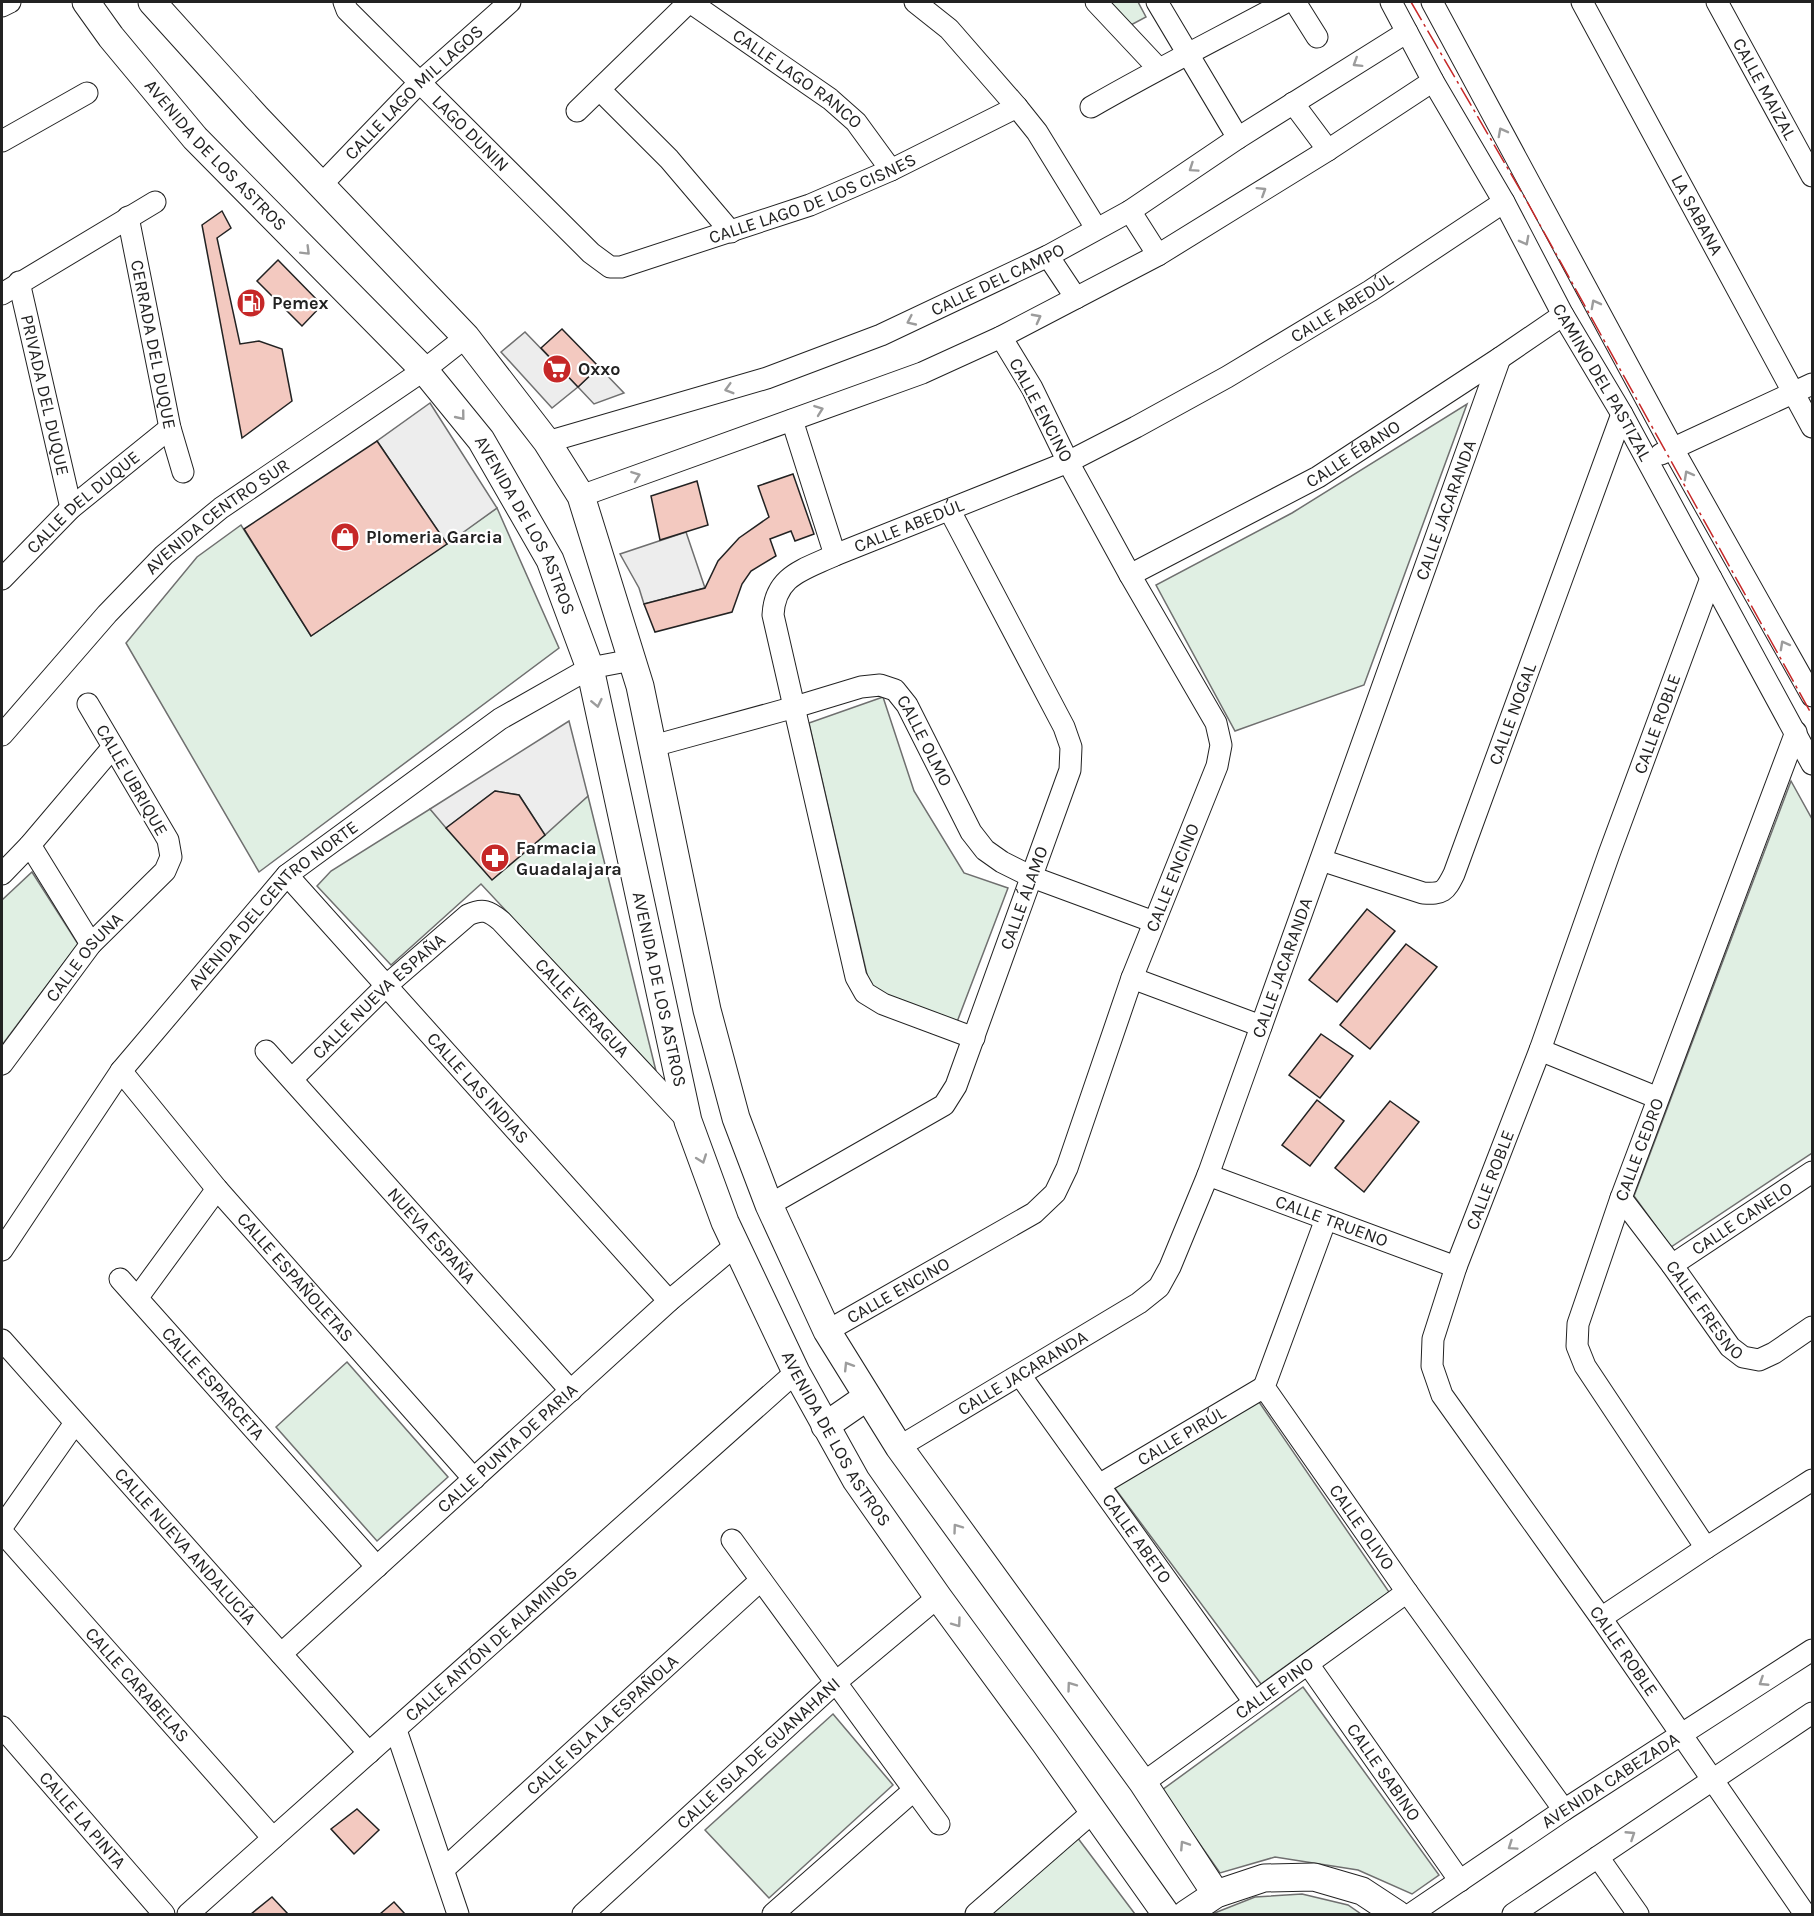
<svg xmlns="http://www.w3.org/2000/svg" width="1814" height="1916" font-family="Karla,sans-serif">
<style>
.green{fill:#e0efe3;stroke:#6f6f6f;stroke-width:1.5}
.parking{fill:#ededed;stroke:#6f6f6f;stroke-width:1.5}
.building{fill:#f3c9c0;stroke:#222;stroke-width:1.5}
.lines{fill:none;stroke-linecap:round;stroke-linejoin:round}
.minor-casing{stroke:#222;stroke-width:23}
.major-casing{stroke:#222;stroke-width:29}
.minor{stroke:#fff;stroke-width:21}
.major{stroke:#fff;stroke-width:27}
.power{stroke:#c62828;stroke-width:1.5;stroke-dasharray:21 4.5 3 4.5;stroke-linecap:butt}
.oneway{stroke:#9c9c9c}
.labels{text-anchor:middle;stroke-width:4.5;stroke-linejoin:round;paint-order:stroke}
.street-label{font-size:18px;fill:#222;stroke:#fff}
.poi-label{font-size:18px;font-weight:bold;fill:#222;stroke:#fff;text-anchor:start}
</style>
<rect width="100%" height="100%" fill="#fff"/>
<g class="green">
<path d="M1109,2H1138L1146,17L1129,26Z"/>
<path d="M1467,404L1364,685L1235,731L1156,585L1292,513Z"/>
<path d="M497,508L559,648L259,872L126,643L197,557L241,525L311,636Z"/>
<path d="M883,697L914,791L964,873L1008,888L957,1022L871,992L809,723Z"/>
<path d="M1791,781L1812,819V1153L1671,1247L1634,1196Z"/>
<path d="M588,796L656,1071L481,884L391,965L317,886L331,871L430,809L492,879Z"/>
<path d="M32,872L78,944L2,1045V900Z"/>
<path d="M347,1362L448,1477L377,1541L276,1427Z"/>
<path d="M1257,1399L1389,1592L1261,1684L1114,1487Z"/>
<path d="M1303,1687L1439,1875L1412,1894L1358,1870L1275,1857L1220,1873L1162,1790Z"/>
<path d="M833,1714L893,1785L769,1898L705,1830Z"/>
<path d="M1077,1837L1135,1914H990Z"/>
<path d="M1302,1894L1348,1905L1361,1914H1212L1255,1897Z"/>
</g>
<g class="parking">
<path d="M525,332L578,387L599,367L624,393L594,404L578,387L552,408L501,352Z"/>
<path d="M430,403L497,508L447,544L377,441Z"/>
<path d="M686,532L705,588L644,604L639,588L620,554Z"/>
<path d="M569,721L588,796L545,835L519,795L495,791L446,828L430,809Z"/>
</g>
<g class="building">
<path d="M222,211L231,228L217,238L240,344L259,341L282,349L292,401L242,438L202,225Z"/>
<path d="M278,260L322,305L302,326L257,281Z"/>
<path d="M562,329L599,367L578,387L541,348Z"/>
<path d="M377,441L447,544L311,636L244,529Z"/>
<path d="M793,474L814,534L795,541L791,531L770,539L776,556L751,571L742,584L732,612L655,632L644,604L705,588L718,561L739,538L769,517L758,486Z"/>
<path d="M697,481L708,525L660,540L651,496Z"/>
<path d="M495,791L519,795L545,835L492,880L446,828Z"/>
<path d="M1367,909L1395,931L1337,1002L1309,980Z"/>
<path d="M1406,944L1437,967L1370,1049L1340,1025Z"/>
<path d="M1321,1034L1353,1056L1320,1098L1289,1075Z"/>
<path d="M1317,1100L1344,1121L1310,1166L1282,1145Z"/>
<path d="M1390,1101L1419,1122L1364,1192L1335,1168Z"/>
<path d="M357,1809L379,1830L354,1854L331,1829Z"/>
<path d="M272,1897L288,1914H251Z"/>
<path d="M394,1902L405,1914H380Z"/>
</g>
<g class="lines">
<g class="minor-casing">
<g id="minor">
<path id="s1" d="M344,2L347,10L591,253L610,267H621L810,205L891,170L1017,107"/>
<path id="s2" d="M690,2L830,99L856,122L891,170"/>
<path d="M915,2L949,29L1017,107L1037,132L1096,228"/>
<path d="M1096,2L1158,68"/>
<path d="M1157,2L1238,138"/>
<path d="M1295,2L1317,37"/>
<path id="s3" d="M1391,2L1433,81L1504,202L1563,315L1622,414L1812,764"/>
<path d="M1432,2L1673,449L1812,696"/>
<path id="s4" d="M1582,2L1812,427"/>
<path id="s5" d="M1717,2L1812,176"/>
<path d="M2,6L10,2"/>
<path d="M600,90L669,159L731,232"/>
<path d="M1293,103L1328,150"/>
<path d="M1091,107C1155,70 1221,37 1286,2"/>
<path d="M577,111L689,2"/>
<path d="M2,141L87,93"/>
<path id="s6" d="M322,184L421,81L510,2"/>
<path d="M1130,211L1158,255"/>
<path id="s7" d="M128,217L170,428L183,472"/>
<path d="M1048,256L1076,298"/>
<path id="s8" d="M19,282L71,508"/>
<path d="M2,294L155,202"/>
<path d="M792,420L835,555"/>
<path id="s9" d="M547,442L767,378L881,335L1048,256L1130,211L1238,138L1407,32"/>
<path d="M1661,454L1812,384"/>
<path d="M581,496L922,373L1001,337L1158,255L1328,150L1433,81"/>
<path id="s10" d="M1130,575L1318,477L1500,358L1563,315"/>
<path id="s11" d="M1711,578L1609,854L1540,1050L1456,1267L1433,1339L1432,1366L1442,1395L1601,1618L1805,1914"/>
<path id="s12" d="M2,579L71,508L170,428"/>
<path id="s13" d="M2,735L107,614L164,555L221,508L424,370L466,337"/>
<path id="s14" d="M653,746L795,707L861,687L880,685L895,690L907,705L971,832L985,850L1002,862L1032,877L1154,922"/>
<path d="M30,845L91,944"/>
<path id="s15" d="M1321,860L1423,893C1443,894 1445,892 1454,874L1622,414"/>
<path d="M2,874L30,845L113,747"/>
<path id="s16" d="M287,875L669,1301"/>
<path d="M1132,978L1261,1026"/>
<path id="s17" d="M974,1038L883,1004L865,993L856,977L773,615C775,575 804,570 835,555L1068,462L1136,427L1227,377L1370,291L1504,202"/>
<path d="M1540,1050L1658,1098"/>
<path id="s18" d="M266,1051L571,1391"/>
<path id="s19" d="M2,1064L91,944L165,871L171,857L168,840L88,704"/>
<path id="s20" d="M121,1071L217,1189L474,1479"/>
<path id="s21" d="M292,1079L387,985L468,915C483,908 489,911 501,921L688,1121"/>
<path id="s22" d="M1208,1175L1456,1267"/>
<path id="s23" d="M1621,1198L1672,1265L1730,1347L1743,1357L1759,1360L1774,1353L1812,1327"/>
<path id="s24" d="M769,1205L944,1105L956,1086L1070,770L1071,747L1064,727L950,511"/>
<path id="s25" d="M1326,1219L1264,1387L1407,1592L1564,1810"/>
<path id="s26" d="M2,1250L121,1071L287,875L500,719L590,668L632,660"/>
<path id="s27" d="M1672,1265L1812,1172"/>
<path id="s28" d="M120,1279L377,1567"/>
<path d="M138,1297L217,1189"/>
<path id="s29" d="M827,1331L1034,1213L1055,1193L1067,1168L1132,978L1217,766L1221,745L1216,723L1130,575L1068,462L1032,388L1001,337"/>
<path id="s30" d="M2,1340L369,1753"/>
<path id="s31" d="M1020,1375L1254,1702"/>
<path id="s32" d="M899,1447L1139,1303L1159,1287L1170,1267L1208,1175L1500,358"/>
<path id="s33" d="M1099,1485L1264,1387"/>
<path d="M2,1527L75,1423"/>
<path id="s34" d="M2,1532L273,1838"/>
<path d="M732,1540L939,1824"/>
<path id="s35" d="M1706,1548L1585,1366L1577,1346L1578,1324L1621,1198L1796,732"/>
<path d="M1601,1618L1706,1548L1812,1480"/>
<path id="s36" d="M281,1654L669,1301L736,1245"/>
<path id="s37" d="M1308,1664L1460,1881"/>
<path id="s38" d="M2,1727L164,1914"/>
<path d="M396,1730L458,1914"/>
<path id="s39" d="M1143,1783L1407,1592"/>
<path d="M1598,1857L1638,1914"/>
<path id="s40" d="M444,1869L761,1580"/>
<path id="s41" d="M188,1914L796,1372"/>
<path id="s42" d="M583,1914L835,1683L938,1597"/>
<path d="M773,1914L913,1791"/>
<path d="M976,1914L1094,1811"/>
<path id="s43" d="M1411,1914L1564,1810L1812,1650"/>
<path d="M1513,1914L1812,1713"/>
</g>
</g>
<g class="major-casing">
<g id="major">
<path id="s44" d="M86,2L111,37L195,138L424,370L481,440L550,560L590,668L688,1121L725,1222L796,1372L856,1480L938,1597L1045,1743L1166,1914"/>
<path d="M152,2L256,117L466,337L547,442L581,496L640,686L707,1010L736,1118L769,1205L827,1331L899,1447L1143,1783L1216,1894"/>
<path d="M825,1426L867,1397"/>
<path d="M1186,1914L1216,1894L1264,1878L1314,1877L1362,1891L1397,1914"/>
</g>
</g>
<use href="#minor" class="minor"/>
<use href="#major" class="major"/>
<path class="power" d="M1411,2L1525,198L1812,715"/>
</g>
<defs><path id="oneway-chevron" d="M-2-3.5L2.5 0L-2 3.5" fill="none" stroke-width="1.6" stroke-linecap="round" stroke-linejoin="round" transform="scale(1.5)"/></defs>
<g class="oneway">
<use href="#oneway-chevron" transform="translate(1357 63) rotate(148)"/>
<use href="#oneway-chevron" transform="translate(1502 132) rotate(-118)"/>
<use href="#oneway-chevron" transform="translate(1193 168) rotate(146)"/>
<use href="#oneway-chevron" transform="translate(1262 191) rotate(-32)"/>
<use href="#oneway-chevron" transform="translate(1525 241) rotate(62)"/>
<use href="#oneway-chevron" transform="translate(306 251) rotate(45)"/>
<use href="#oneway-chevron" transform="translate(1595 304) rotate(-118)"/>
<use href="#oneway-chevron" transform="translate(1037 318) rotate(-28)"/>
<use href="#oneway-chevron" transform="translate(911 321) rotate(155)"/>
<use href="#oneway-chevron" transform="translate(729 389) rotate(164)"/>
<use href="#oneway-chevron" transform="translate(819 410) rotate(-20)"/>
<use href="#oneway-chevron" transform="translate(461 416) rotate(51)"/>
<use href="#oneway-chevron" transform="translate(1688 475) rotate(-119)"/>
<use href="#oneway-chevron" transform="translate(636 476) rotate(-20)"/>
<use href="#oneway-chevron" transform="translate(1784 645) rotate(-119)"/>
<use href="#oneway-chevron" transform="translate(597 703) rotate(78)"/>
<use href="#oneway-chevron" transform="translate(702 1159) rotate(70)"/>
<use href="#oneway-chevron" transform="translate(848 1366) rotate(-122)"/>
<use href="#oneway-chevron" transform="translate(957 1528) rotate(-126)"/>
<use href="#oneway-chevron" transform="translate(957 1623) rotate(54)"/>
<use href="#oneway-chevron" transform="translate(1763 1682) rotate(147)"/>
<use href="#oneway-chevron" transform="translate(1071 1686) rotate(-126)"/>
<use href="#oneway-chevron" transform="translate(1631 1835) rotate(-33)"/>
<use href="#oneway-chevron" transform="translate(1184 1845) rotate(-123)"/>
<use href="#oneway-chevron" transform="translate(1512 1846) rotate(146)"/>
</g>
<defs>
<g id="fuel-disc" transform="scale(1.5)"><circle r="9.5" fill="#c62828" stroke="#fff"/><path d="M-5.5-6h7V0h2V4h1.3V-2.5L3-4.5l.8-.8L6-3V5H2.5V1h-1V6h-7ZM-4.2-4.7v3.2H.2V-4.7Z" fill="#fff"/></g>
<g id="supermarket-disc" transform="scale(1.5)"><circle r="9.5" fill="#c62828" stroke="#fff"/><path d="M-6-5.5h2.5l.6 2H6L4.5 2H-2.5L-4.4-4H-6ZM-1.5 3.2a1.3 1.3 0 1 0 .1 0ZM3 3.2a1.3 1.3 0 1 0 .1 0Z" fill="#fff"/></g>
<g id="shop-disc" transform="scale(1.5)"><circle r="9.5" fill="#c62828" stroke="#fff"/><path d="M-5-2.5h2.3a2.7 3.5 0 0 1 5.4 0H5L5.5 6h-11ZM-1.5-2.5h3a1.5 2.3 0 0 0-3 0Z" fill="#fff"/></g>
<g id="pharmacy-disc" transform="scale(1.5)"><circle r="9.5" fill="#c62828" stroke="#fff"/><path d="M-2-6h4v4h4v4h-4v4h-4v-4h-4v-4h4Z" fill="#fff"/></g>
</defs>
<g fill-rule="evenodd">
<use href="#fuel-disc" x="251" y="303"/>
<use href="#supermarket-disc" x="557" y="369"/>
<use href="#shop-disc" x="345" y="537"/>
<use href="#pharmacy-disc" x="495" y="858"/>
</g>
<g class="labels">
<g class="street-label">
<text dy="6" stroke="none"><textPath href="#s2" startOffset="132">CALLE LAGO RANCO</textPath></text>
<text dy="6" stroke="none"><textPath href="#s5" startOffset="99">CALLE MAIZAL</textPath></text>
<text dy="6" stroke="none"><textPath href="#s6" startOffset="130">CALLE LAGO MIL LAGOS</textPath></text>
<text dy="6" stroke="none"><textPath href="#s1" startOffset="183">LAGO DUNIN</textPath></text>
<text dy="6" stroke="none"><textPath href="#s44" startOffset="201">AVENIDA DE LOS ASTROS</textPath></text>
<text dy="6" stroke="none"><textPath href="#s1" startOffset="591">CALLE LAGO DE LOS CISNES</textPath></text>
<text dy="6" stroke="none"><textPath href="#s4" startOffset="242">LA SABANA</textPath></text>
<text dy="6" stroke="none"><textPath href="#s9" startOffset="480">CALLE DEL CAMPO</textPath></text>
<text dy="6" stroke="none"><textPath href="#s17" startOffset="1166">CALLE ABEDÚL</textPath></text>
<text dy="6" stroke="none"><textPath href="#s7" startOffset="130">CERRADA DEL DUQUE</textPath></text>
<text dy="6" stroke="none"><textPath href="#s3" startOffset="435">CAMINO DEL PASTIZAL</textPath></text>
<text dy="6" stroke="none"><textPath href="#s8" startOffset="116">PRIVADA DEL DUQUE</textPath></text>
<text transform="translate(1041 410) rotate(62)" y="6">CALLE ENCINO</text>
<text dy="6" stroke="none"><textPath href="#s10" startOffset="254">CALLE ÉBANO</textPath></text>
<text dy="6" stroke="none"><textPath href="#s12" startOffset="112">CALLE DEL DUQUE</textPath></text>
<text dy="6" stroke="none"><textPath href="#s32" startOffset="1134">CALLE JACARANDA</textPath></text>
<text dy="6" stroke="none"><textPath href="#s13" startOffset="308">AVENIDA CENTRO SUR</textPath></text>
<text dy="6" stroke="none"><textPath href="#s44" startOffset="687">AVENIDA DE LOS ASTROS</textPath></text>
<text dy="6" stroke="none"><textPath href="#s17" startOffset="680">CALLE ABEDÚL</textPath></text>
<text dy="6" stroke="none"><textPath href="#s15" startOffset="318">CALLE NOGAL</textPath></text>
<text transform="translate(1657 724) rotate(-70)" y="6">CALLE ROBLE</text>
<text dy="6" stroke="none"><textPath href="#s14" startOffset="310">CALLE OLMO</textPath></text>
<text transform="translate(132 780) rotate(60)" y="6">CALLE UBRIQUE</text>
<text dy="6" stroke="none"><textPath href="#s29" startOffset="604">CALLE ENCINO</textPath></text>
<text dy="6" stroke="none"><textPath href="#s24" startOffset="424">CALLE ÁLAMO</textPath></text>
<text dy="6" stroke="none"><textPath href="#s26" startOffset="441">AVENIDA DEL CENTRO NORTE</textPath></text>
<text dy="6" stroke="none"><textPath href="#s19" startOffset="135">CALLE OSUNA</textPath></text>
<text dy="6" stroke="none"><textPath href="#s32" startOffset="648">CALLE JACARANDA</textPath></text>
<text dy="6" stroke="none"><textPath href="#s44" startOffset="1173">AVENIDA DE LOS ASTROS</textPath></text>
<text dy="6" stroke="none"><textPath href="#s21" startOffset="120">CALLE NUEVA ESPAÑA</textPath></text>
<text dy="6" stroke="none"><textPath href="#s21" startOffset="396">CALLE VERAGUA</textPath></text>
<text dy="6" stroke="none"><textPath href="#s16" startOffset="286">CALLE LAS INDIAS</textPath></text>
<text dy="6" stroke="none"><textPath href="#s35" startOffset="447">CALLE CEDRO</textPath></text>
<text transform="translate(1490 1180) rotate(-69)" y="6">CALLE ROBLE</text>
<text dy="6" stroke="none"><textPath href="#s27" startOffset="84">CALLE CANELO</textPath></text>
<text dy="6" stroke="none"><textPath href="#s22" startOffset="132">CALLE TRUENO</textPath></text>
<text dy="6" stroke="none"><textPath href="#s18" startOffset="248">NUEVA ESPAÑA</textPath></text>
<text dy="6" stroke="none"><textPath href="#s20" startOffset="270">CALLE ESPAÑOLETAS</textPath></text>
<text dy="6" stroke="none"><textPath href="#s29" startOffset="82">CALLE ENCINO</textPath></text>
<text dy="6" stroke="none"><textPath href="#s23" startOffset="140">CALLE FRESNO</textPath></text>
<text dy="6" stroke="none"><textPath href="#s32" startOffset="144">CALLE JACARANDA</textPath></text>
<text dy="6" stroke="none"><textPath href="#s28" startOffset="140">CALLE ESPARCETA</textPath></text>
<text dy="6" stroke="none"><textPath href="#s33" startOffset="96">CALLE PIRÚL</textPath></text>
<text dy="6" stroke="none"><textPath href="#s44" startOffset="1659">AVENIDA DE LOS ASTROS</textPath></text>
<text dy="6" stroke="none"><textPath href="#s36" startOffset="306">CALLE PUNTA DE PARIA</textPath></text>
<text dy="6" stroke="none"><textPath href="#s25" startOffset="350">CALLE OLIVO</textPath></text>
<text dy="6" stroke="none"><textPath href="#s31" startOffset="201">CALLE ABETO</textPath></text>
<text dy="6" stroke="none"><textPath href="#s30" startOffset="276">CALLE NUEVA ANDALUCÍA</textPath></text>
<text dy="6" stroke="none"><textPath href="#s41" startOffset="406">CALLE ANTÓN DE ALAMINOS</textPath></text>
<text dy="6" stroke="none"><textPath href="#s11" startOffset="1182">CALLE ROBLE</textPath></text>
<text dy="6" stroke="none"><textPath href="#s34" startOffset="204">CALLE CARABELAS</textPath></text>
<text dy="6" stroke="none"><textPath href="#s39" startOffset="162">CALLE PINO</textPath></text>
<text dy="6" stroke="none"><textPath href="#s40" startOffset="214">CALLE ISLA LA ESPAÑOLA</textPath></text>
<text dy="6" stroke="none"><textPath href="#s42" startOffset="238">CALLE ISLA DE GUANAHANI</textPath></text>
<text dy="6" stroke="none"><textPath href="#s37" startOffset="132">CALLE SABINO</textPath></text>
<text dy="6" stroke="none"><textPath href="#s43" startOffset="240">AVENIDA CABEZADA</textPath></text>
<text dy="6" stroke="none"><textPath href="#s38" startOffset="123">CALLE LA PINTA</textPath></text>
</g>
<g class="poi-label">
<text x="272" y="309">Pemex</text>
<text x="578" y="375">Oxxo</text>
<text x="366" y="543">Plomeria Garcia</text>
<text x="516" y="854">Farmacia<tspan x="516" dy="21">Guadalajara</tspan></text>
</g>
</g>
<rect width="1814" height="1916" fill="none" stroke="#222222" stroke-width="6"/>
</svg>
